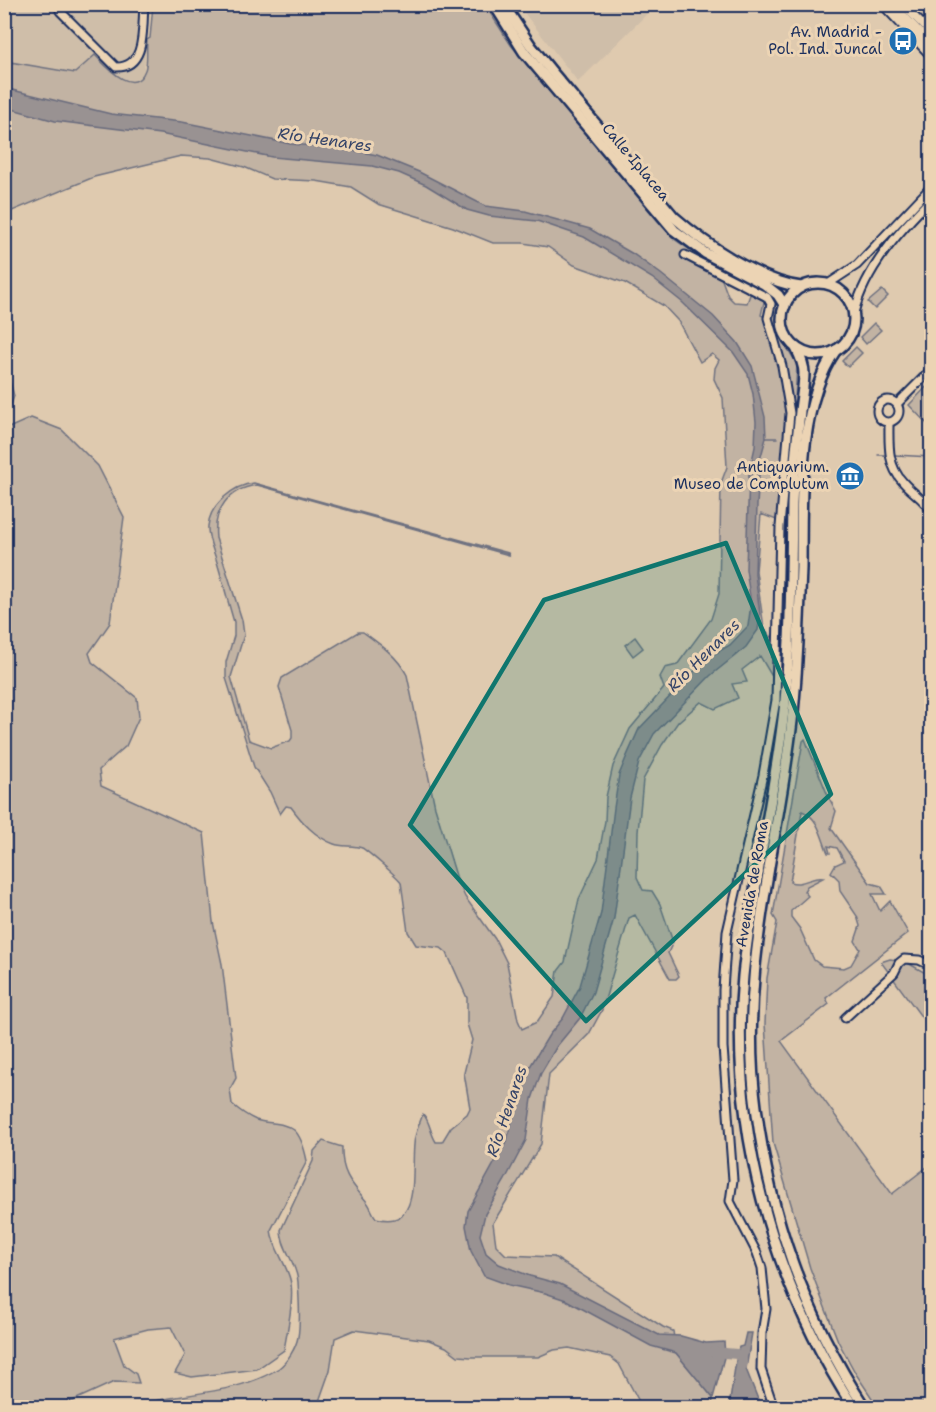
<svg xmlns="http://www.w3.org/2000/svg" width="936" height="1412" font-family="'Shantell Sans',sans-serif">
<style>
.built{fill:#cfbea9}
.green{fill:#c2b3a3;stroke:#6e7180;stroke-width:1.5;fill-rule:evenodd}
.water{fill:#999292;stroke:#676a7d;stroke-width:1.5}
.lines{fill:none;stroke-linecap:round;stroke-linejoin:round}
.stream{stroke:#676a7d;stroke-width:1.5}
.river{stroke:#999292;stroke-width:10}
.minor-casing{stroke:#1b2f5e;stroke-width:11}
.major-casing{stroke:#1b2f5e;stroke-width:14}
.minor{stroke:#ecd4b4;stroke-width:7}
.major{stroke:#ecd4b4;stroke-width:9}
.marked{fill:#0f766e;fill-opacity:0.2;stroke:#0f766e;stroke-width:4.5;stroke-linejoin:round}
.labels{text-anchor:middle;stroke-width:6;stroke-linejoin:round;paint-order:stroke}
.poi-label{font-size:15px;fill:#1b2f5e;stroke:#ecd4b4;text-anchor:end}
.street-label{font-size:15px;fill:#1b2f5e;stroke:#ecd4b4}
.water-label{font-size:16px;font-style:italic;fill:#344368;stroke:#ecd4b4}
</style>
<rect width="100%" height="100%" fill="#dfcaaf"/>
<filter id="ink" filterUnits="userSpaceOnUse"><feTurbulence type="fractalNoise" baseFrequency=".0167" numOctaves="2"/><feDisplacementMap in="SourceGraphic" scale="12" xChannelSelector="R" yChannelSelector="G"/><feConvolveMatrix kernelMatrix="1 2 1 2 8 2 1 2 1" color-interpolation-filters="sRGB"/></filter>
<g filter="url(#ink)">
<g class="built">
<path d="M4,5H150L143,79L130,92L75,73L5,61Z"/>
<path d="M518,5H656L578,82Z"/>
</g>
<g class="green">
<path d="M153,5H485L511,45L662,226L674,239L718,269L728,296L734,302L747,303L751,292L765,298L761,315L772,320L777,309L779,311L778,328L783,341L797,364L795,400L788,412L781,463L779,521L761,514L756,571L764,628L775,641L774,680L760,656L742,670L747,682L732,684L738,698L715,709L701,702L678,722L662,745L643,780L638,832L637,877L643,890L652,891L660,904L673,942L668,953L679,976L676,979H670L635,915L629,918L602,1010L589,1034L549,1074L541,1144L493,1223L496,1245L506,1255L554,1257L663,1327L673,1331L676,1353L713,1398L712,1407H642L619,1364L610,1357L569,1348L554,1350L538,1357H471L458,1356L446,1347L429,1340L354,1330L335,1338L330,1370L317,1407L142,1408L136,1405C180,1393 240,1394 279,1368C287,1362 296,1348 298,1337C301,1320 299,1299 298,1282C297,1263 281,1248 281,1230L313,1161L314,1151L323,1141L342,1147C341,1173 351,1183 367,1202C371,1207 372,1213 376,1218C425,1232 409,1164 415,1137C417,1129 420,1122 423,1114C430,1121 430,1133 436,1142H442L451,1127L467,1114L470,1108L464,1073L472,1040L467,1024V998L447,953L441,948L416,945L408,932L401,882C399,878 366,850 362,848C353,845 342,847 334,844C315,837 302,822 291,807L286,806L280,814L270,792L254,767L226,678V662L234,636V622C228,602 223,582 217,562C214,551 207,538 208,526C210,504 234,485 254,483L508,553L509,555L257,485C228,489 213,510 216,538L242,620L244,635L231,677L249,740L271,748L290,741L292,738V730L279,687L282,678L358,632H363C381,645 397,656 407,675L435,807L457,879L465,897L495,939L507,963L518,1020L522,1029L537,1022L554,997L558,971L565,962L579,899L598,859L605,821L606,797L613,766L630,729L664,688L660,677L665,668L677,665L711,619L719,594L721,483L727,467L723,398L714,379L715,368L719,360L712,354L700,362L678,321L664,306L625,283L574,265L548,247L523,243H493L453,227L378,204L351,187L316,181L272,179L244,167L210,158L181,156L94,177L5,214L4,61L75,73L95,55C105,65 134,99 145,70C148,62 146,49 147,40L150,38Z"/>
<path d="M882,290L888,296L875,309L868,302Z"/>
<path d="M874,323L881,330L866,344L860,337Z"/>
<path d="M856,347L862,353L848,367L842,361Z"/>
<path d="M5,363L14,396L5,422H4Z"/>
<path d="M931,382V428L909,405Z"/>
<path d="M31,418L62,430L98,466L124,517L110,623L89,653L92,662L137,698L139,717L126,746L99,770L101,786L204,833L213,922L222,964L236,1078L230,1089L232,1104C240,1111 247,1116 256,1120C268,1124 284,1122 294,1130C302,1137 305,1151 307,1161L271,1230C273,1248 285,1261 290,1279C295,1297 287,1332 284,1350L257,1369L192,1377L175,1373L185,1355L171,1327L148,1329L114,1338L124,1365L136,1374L139,1383L114,1382L59,1407H4V430Z"/>
<path d="M635,637L643,648L633,656L625,645Z"/>
<path d="M805,739L828,796L836,811L831,828L870,883L881,886L886,894H872L880,911L890,901L908,933L826,998L829,1004L781,1041L892,1194L931,1164V1407H878L856,1374L838,1341L826,1310L810,1268L773,1143L765,1024L767,978L777,922L773,915L803,741ZM802,811C819,817 822,840 828,853H830L828,846L837,848L844,861L835,865L831,872L839,880L840,891L857,916L860,926L855,941L860,949L851,965L844,968L822,966L814,960L800,929L791,917V911L808,896L804,891L807,886L823,878C810,876 804,886 790,882Z"/>
<path d="M890,959L904,961L931,976V1030L881,962Z"/>
</g>
<g class="water">
<path d="M4,88L111,114L182,122L291,144L347,149L377,155L419,172L485,206L525,211L590,229L633,254L661,274L713,316L737,342L752,366L765,417L766,438L760,460L757,505L755,574L760,614L758,630L746,647L710,676L654,734L639,762L630,798L614,918L593,992L580,1018L557,1046L541,1073L532,1099L526,1140L505,1180L485,1214L480,1235L486,1253L499,1264L530,1276L560,1284L659,1335L681,1336L706,1343L724,1342L725,1354L713,1398L676,1353L651,1346L566,1300L545,1293L509,1285L484,1276L471,1251L466,1226L468,1211L507,1140L523,1078L549,1035L563,1018L580,986L601,913L614,808L619,775L626,758L639,729L707,658L730,645L748,626L751,604L746,569L749,474L755,447L756,422L753,394L748,374L733,352L682,302L652,278L584,237L537,221L489,216L467,210L426,185L399,173L372,166L272,157L160,134L55,121L5,107Z"/>
<path d="M746,1333H752L746,1369L761,1407H729L737,1354L739,1347L743,1346Z"/>
</g>
<g class="lines">
<g class="stream">
<path d="M766,438H777"/>
<path d="M878,455H889"/>
<path d="M894,455L932,457"/>
</g>
<path class="river" d="M713,1352L737,1354L742,1359V1366"/>
<g class="minor-casing">
<g id="minor">
<path d="M882,4L932,57"/>
<path d="M902,4L932,34"/>
<path d="M60,11L116,67C147,68 142,27 144,4"/>
<path d="M685,255L767,297L771,304L768,318L782,366L790,413L780,527L776,700L763,775L727,932L723,990V1047L733,1180L730,1201L757,1253L762,1268L766,1309L762,1333L761,1369L774,1408"/>
<path d="M828,284L857,265L932,186"/>
<path d="M854,313C865,269 900,230 932,198"/>
<circle cx="888" cy="411" r="11"/>
<path d="M897,404L932,369"/>
<path d="M889,423C889,444 887,465 903,482C912,493 925,499 932,513"/>
<path d="M845,1018L894,973L899,963L904,959L919,960L932,966"/>
</g>
</g>
<g class="major-casing">
<g id="major">
<path d="M494,4L524,52L674,230L705,253L764,284L778,295L785,306"/>
<path d="M503,4L531,46L552,72L674,217C706,245 759,281 801,287"/>
<path d="M891,4L932,46"/>
<circle cx="818" cy="319" r="36"/>
<path d="M796,348C800,356 804,365 804,373C804,386 801,399 800,411C797,442 793,473 792,504C791,569 791,635 785,701C776,793 752,884 743,976C729,1126 772,1282 854,1408"/>
<path d="M836,350C796,407 802,502 801,568C799,619 798,671 792,721C777,851 738,975 756,1107C770,1217 804,1314 865,1408"/>
</g>
</g>
<use href="#minor" class="minor"/>
<use href="#major" class="major"/>
</g>
</g>
<path class="marked" d="M726,543L831,794L586,1021L410,825L544,600Z"/>
<defs>
<g id="bus-disc" transform="scale(1.5)"><circle r="9.5" fill="#1f6fb2" stroke="#ecd4b4"/><path d="M-5-6H5V4H4V6H2V4H-2V6H-4V4H-5ZM-3.5-4V0h7V-4ZM-3.5 1.2v1.5H-2V1.2ZM2 1.2v1.5H3.5V1.2Z" fill="#fff"/></g>
<g id="museum-disc" transform="scale(1.5)"><circle r="9.5" fill="#1f6fb2" stroke="#ecd4b4"/><path d="M0-6L6-3V-2H-6V-3ZM-5-1h2V3h-2ZM-1-1h2V3h-2ZM3-1h2V3H3ZM-6 4H6V6H-6Z" fill="#fff"/></g>
</defs>
<g fill-rule="evenodd">
<use href="#bus-disc" x="903" y="41"/>
<use href="#museum-disc" x="850" y="476"/>
</g>
<g class="labels">
<g class="poi-label">
<text x="882" y="37">Av. Madrid -<tspan x="882" dy="17">Pol. Ind. Juncal</tspan></text>
<text x="829" y="472">Antiquarium.<tspan x="829" dy="17">Museo de Complutum</tspan></text>
</g>
<g class="street-label">
<text transform="translate(636 162) rotate(50)" y="5">Calle Iplacea</text>
<text transform="translate(752 884) rotate(-80)" y="5">Avenida de Roma</text>
</g>
<g class="water-label">
<text transform="translate(325 139) rotate(8)" y="6">Río Henares</text>
<text transform="translate(703 655) rotate(-45)" y="6">Río Henares</text>
<text transform="translate(506 1111) rotate(-71)" y="6">Río Henares</text>
</g>
</g>
<rect width="936" height="1412" fill="none" stroke="#ecd4b4" stroke-width="24"/>
<rect x="12" y="12" width="912" height="1388" fill="none" stroke="#1b2f5e" stroke-width="2" filter="url(#ink)"/>
</svg>
